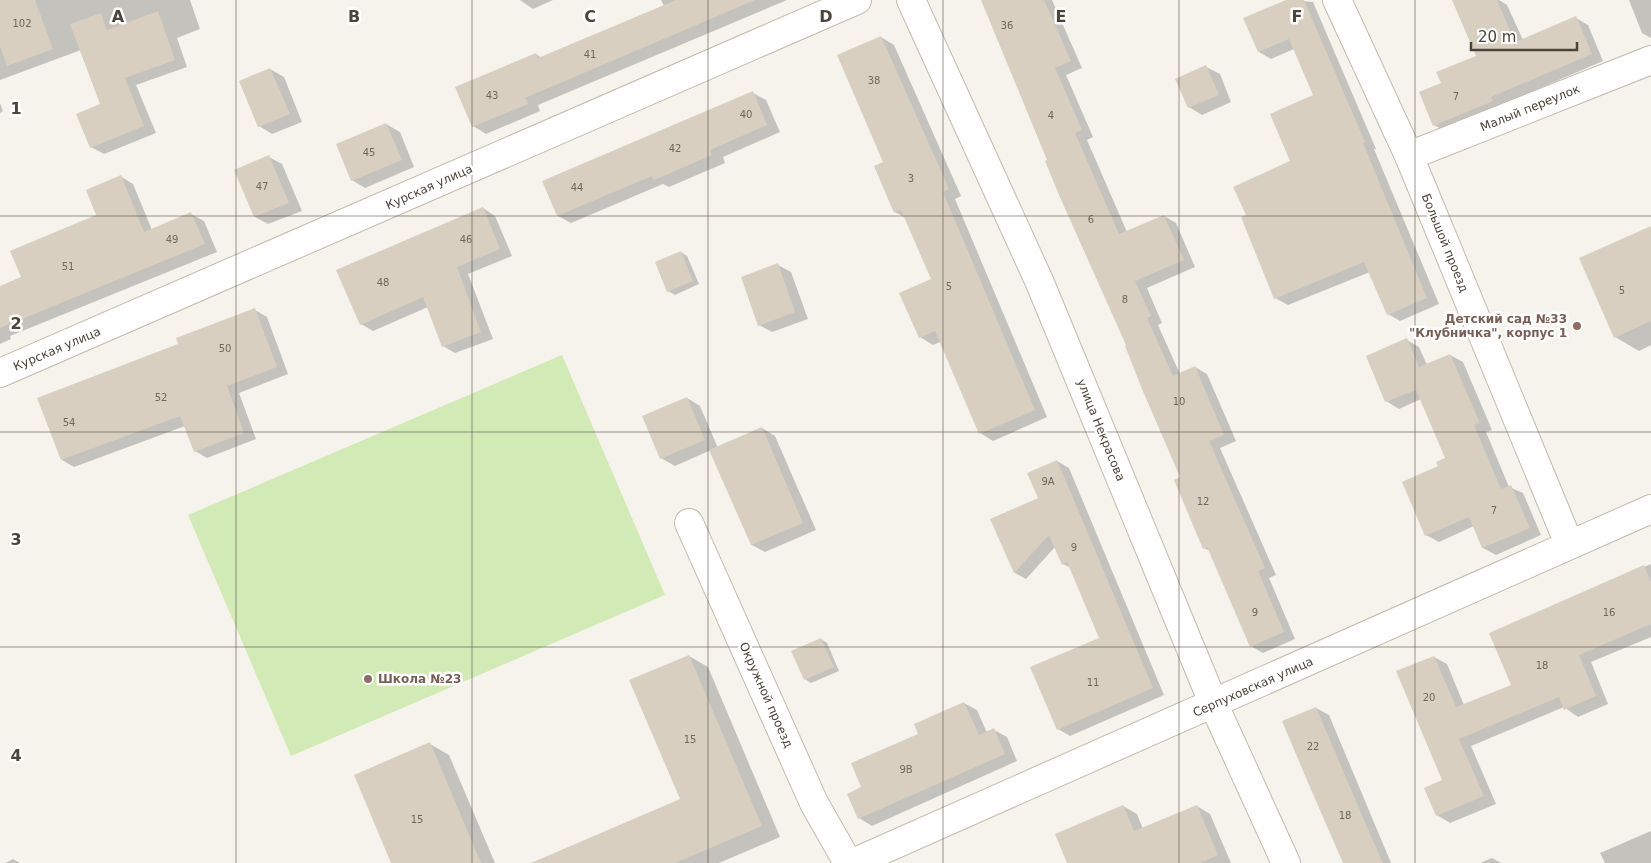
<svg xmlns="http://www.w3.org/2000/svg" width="1651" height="863" font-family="'DejaVu Sans',sans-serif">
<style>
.green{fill:#d2eab5}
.shadow{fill:#0003}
.building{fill:#d8cfc1}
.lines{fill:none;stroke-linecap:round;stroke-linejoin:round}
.minor-casing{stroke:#c2bbae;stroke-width:30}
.minor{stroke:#fff;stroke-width:28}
.grid{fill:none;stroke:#4b4439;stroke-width:1;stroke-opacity:0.55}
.education-dot{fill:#8d6e63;stroke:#fff;stroke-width:2}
.labels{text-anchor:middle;stroke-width:5;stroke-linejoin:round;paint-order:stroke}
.number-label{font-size:10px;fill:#6e675b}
.street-label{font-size:12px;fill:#4b4439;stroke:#fff}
.education-label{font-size:12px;font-weight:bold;fill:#785e54;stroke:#fff;text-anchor:end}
.grid-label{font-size:16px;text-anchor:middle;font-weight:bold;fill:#4b4439;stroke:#fff;stroke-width:5;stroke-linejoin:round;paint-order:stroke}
</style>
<rect width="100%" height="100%" fill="#f6f3ec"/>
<path class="green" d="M562,355L665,595L291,756L188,515Z"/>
<g class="shadow">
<path d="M2,0H190L200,29L177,38L187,67L136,85L156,133L104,154L91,147L101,104L81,50L0,80V1Z"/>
<path d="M520,0H553L533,9Z"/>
<path d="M661,0H787L538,105L540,111L486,134L473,126L536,54L542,58L664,6Z"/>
<path d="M982,0H1052L1082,68L1066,75L1093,137L1087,140L1127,232L1164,216L1176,223L1195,267L1147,288L1162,323L1158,325L1180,374L1195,367L1207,374L1236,441L1220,448L1276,575L1269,578L1295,639L1263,653L1251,646L1210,551L1204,548L1182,478Z"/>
<path d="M1289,0L1313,2L1376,149H1374L1439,304L1400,321L1388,314L1370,272L1288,305L1275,298L1247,216L1292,162L1314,96L1294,49L1271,59L1259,52Z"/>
<path d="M1490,0H1499L1507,5L1523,40L1576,18L1588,25L1603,61L1503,104L1505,108L1447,132L1434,125L1442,83L1478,56Z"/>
<path d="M1629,0H1651V38L1642,33Z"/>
<path d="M881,37L894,45L961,196L955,199L1047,417L993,441L980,433L940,342L933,345L920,337L932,279L906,218L895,212L885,163Z"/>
<path d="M1206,67L1220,74L1231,102L1202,115L1189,107Z"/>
<path d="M270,69L284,77L302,122L272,134L259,126Z"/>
<path d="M753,93L766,100L780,132L723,157L725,163L669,187L663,184L571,223L558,216L544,182Z"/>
<path d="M0,103L3,111L0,113Z"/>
<path d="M386,124L400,132L414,167L365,188L352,180Z"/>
<path d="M269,157L282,164L302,211L268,224L255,217L236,170Z"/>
<path d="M120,176L133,184L152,230L191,214L204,221L217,252L10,336L11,339L0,344V287L22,278L98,216Z"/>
<path d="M483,208L495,216L512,256L468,274L493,339L455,353L443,346L428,307L373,331L361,324Z"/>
<path d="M1651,227V345L1639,351L1615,337Z"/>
<path d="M681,252L687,256L699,284L675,295L668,291Z"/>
<path d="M778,265L791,272L808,319L772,332L759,325Z"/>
<path d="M255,310L267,317L288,374L239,393L256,439L207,458L195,451L185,426L74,467L62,460L180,345Z"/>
<path d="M1407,340L1419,347L1427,365L1450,355L1463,362L1492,430L1486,432L1509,487L1523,493L1541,535L1496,555L1483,548L1474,526L1439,542L1426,535L1439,467L1446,458L1421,399L1399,409L1386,401Z"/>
<path d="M687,398L700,406L718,448L762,428L775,436L816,530L765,552L752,545L711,450L675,466L661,458Z"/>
<path d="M1057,461L1069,468L1164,695L1070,736L1058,729L1101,639L1071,568L1063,564L1055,547L1026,579L1015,573L992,520L1039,499Z"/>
<path d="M1651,564V637L1591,662L1608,704L1578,717L1564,707L1471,746L1496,804L1450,823L1437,815L1444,781L1434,657L1447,664L1464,705L1512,686L1490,634Z"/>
<path d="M821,639L827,643L839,671L811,683L805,679Z"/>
<path d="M689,656L708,667L780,837L719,863H534L682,800Z"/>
<path d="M964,703L977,710L987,733L994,730L1007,737L1017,761L872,826L859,818L862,788L920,735Z"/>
<path d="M1316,708L1329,715L1391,863H1344Z"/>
<path d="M430,744L449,755L495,863H393Z"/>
<path d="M1123,806L1137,814L1143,829L1197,806L1210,814L1231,863H1068Z"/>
<path d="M1651,831V863H1605L1600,853Z"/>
<path d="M1492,858L1501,863H1480Z"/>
<path d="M13,859L20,863H5Z"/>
</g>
<g class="building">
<path d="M0,0H35L53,49L7,66L0,46Z"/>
<path d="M676,0H755L525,98L528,104L472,127L455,87L536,53L538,58Z"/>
<path d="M981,0H1044L1071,61L1055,68L1082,130L1075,133L1119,234L1164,215L1184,260L1135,281L1151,316L1147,318L1173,376L1195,366L1224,435L1209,441L1265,568L1258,571L1284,632L1250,647L1207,547L1203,549L1174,480L1180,477L1142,389L1125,346L1126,345L1059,195L1045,161L1047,160Z"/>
<path d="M1286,0H1304L1365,142L1363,143L1427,298L1387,315L1364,262L1274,299L1241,217L1246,215L1233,187L1290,161L1270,114L1313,95L1289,39L1258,52L1243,18Z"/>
<path d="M1452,0H1497L1515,42L1576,16L1592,54L1491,97L1493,101L1433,126L1419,92L1441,83L1436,72L1476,56Z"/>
<path d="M158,11L175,60L125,78L144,126L90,148L76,114L100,104L70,24L101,13L107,30Z"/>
<path d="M881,36L949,189L943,192L1035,410L979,434L935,331L919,338L899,293L931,279L901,210L894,213L874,166L883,162L837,55Z"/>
<path d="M1206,65L1219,95L1188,108L1175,79Z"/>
<path d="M270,68L290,114L258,127L239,81Z"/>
<path d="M753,91L767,125L710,150L712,155L654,180L652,176L557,216L542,181Z"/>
<path d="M386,123L402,160L351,181L336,144Z"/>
<path d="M269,155L289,203L254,217L234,170Z"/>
<path d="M121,175L144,232L191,212L205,244L0,328V286L21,277L10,251L96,215L86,190Z"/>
<path d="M483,207L500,249L457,267L481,332L442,347L423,297L360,325L336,270Z"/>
<path d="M1651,226V321L1614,338L1579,258Z"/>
<path d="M681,251L693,281L667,292L655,262Z"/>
<path d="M778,263L795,312L758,326L741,277Z"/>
<path d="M255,308L277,367L227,386L244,433L194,452L180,416L61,460L37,398L178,344L176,338Z"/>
<path d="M1407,338L1419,367L1450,354L1480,423L1474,425L1501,489L1511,485L1530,528L1482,548L1469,517L1425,536L1402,482L1438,466L1436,462L1445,458L1416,390L1385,402L1366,356Z"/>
<path d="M687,397L705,440L660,459L642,416Z"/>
<path d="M762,427L803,523L751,545L709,450Z"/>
<path d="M1057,460L1153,688L1057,730L1030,667L1099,638L1067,562L1062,565L1049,535L1014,573L990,519L1038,498L1027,473Z"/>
<path d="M1644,565L1651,582V624L1579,655L1596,696L1564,710L1559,697L1459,739L1484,796L1436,816L1424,788L1442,780L1396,671L1434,656L1456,707L1511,685L1489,633Z"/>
<path d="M821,638L834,667L804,680L791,651Z"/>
<path d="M689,655L762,826L675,863H531L680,799L629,680Z"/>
<path d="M964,702L979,735L994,728L1005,754L858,819L847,794L861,787L851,763L918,734L914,724Z"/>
<path d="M1316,707L1364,820L1383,863H1343L1309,785L1282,721Z"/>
<path d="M430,742L481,863H391L354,775Z"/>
<path d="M1123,805L1134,831L1197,805L1218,855L1200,863H1067L1055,834Z"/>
</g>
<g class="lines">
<g class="minor-casing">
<g id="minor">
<path d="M911,0L1040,283L1214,705L1286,863"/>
<path d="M1337,0L1409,156L1569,544"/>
<path d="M1409,156L1651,60"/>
<path d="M0,373L857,0"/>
<path d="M689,523L814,803L848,863"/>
<path d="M853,863L1651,509"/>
</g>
</g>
<use href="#minor" class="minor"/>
</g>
<path class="grid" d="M236,0V863M472,0V863M708,0V863M943,0V863M1179,0V863M1415,0V863M0,216H1651M0,432H1651M0,647H1651"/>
<g class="education-dot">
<circle cx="1577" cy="326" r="5"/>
<circle cx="368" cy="679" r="5"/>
</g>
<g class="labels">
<g class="number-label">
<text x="22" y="27">102</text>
<text x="1007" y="29">36</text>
<text x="590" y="58">41</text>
<text x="874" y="84">38</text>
<text x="492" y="99">43</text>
<text x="1456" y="100">7</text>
<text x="746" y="118">40</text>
<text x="1051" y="119">4</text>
<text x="675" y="152">42</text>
<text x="369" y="156">45</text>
<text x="911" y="182">3</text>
<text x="262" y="190">47</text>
<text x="577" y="191">44</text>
<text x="1091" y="223">6</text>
<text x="172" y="243">49</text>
<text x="466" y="243">46</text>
<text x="68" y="270">51</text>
<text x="383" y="286">48</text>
<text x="949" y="290">5</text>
<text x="1622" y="294">5</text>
<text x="1125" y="303">8</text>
<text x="225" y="352">50</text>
<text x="161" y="401">52</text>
<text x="1179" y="405">10</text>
<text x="69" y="426">54</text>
<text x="1048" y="485">9А</text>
<text x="1203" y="505">12</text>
<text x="1494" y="514">7</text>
<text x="1074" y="551">9</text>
<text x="1255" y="616">9</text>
<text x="1609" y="616">16</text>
<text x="1542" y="669">18</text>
<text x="1093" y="686">11</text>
<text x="1429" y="701">20</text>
<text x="690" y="743">15</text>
<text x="1313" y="750">22</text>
<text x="906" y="773">9В</text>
<text x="1345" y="819">18</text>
<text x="417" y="823">15</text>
</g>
<g class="street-label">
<text transform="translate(1530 108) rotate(-22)" y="4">Малый переулок</text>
<text transform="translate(429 187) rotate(-24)" y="4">Курская улица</text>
<text transform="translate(1445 243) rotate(68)" y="4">Большой проезд</text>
<text transform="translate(57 349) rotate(-23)" y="4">Курская улица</text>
<text transform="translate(1101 430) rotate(68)" y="4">улица Некрасова</text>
<text transform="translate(1253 687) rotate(-24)" y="4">Серпуховская улица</text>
<text transform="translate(766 695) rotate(66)" y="4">Окружной проезд</text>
</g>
<g class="education-label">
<text x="1567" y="323">Детский сад №33<tspan x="1567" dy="14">"Клубничка", корпус 1</tspan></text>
<text x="378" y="683" text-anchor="start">Школа №23</text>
</g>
</g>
<g class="grid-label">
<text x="118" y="22">A</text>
<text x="354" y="22">B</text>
<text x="590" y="22">C</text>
<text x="826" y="22">D</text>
<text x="1061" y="22">E</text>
<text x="1297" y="22">F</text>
<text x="16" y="114">1</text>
<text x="16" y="329">2</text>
<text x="16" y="545">3</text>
<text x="16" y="761">4</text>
</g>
<path d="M1471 42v8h106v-8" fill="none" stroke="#4b4439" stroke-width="2.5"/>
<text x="1478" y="42" font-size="15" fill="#4b4439" stroke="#ffffff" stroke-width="4" paint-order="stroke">20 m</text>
</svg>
